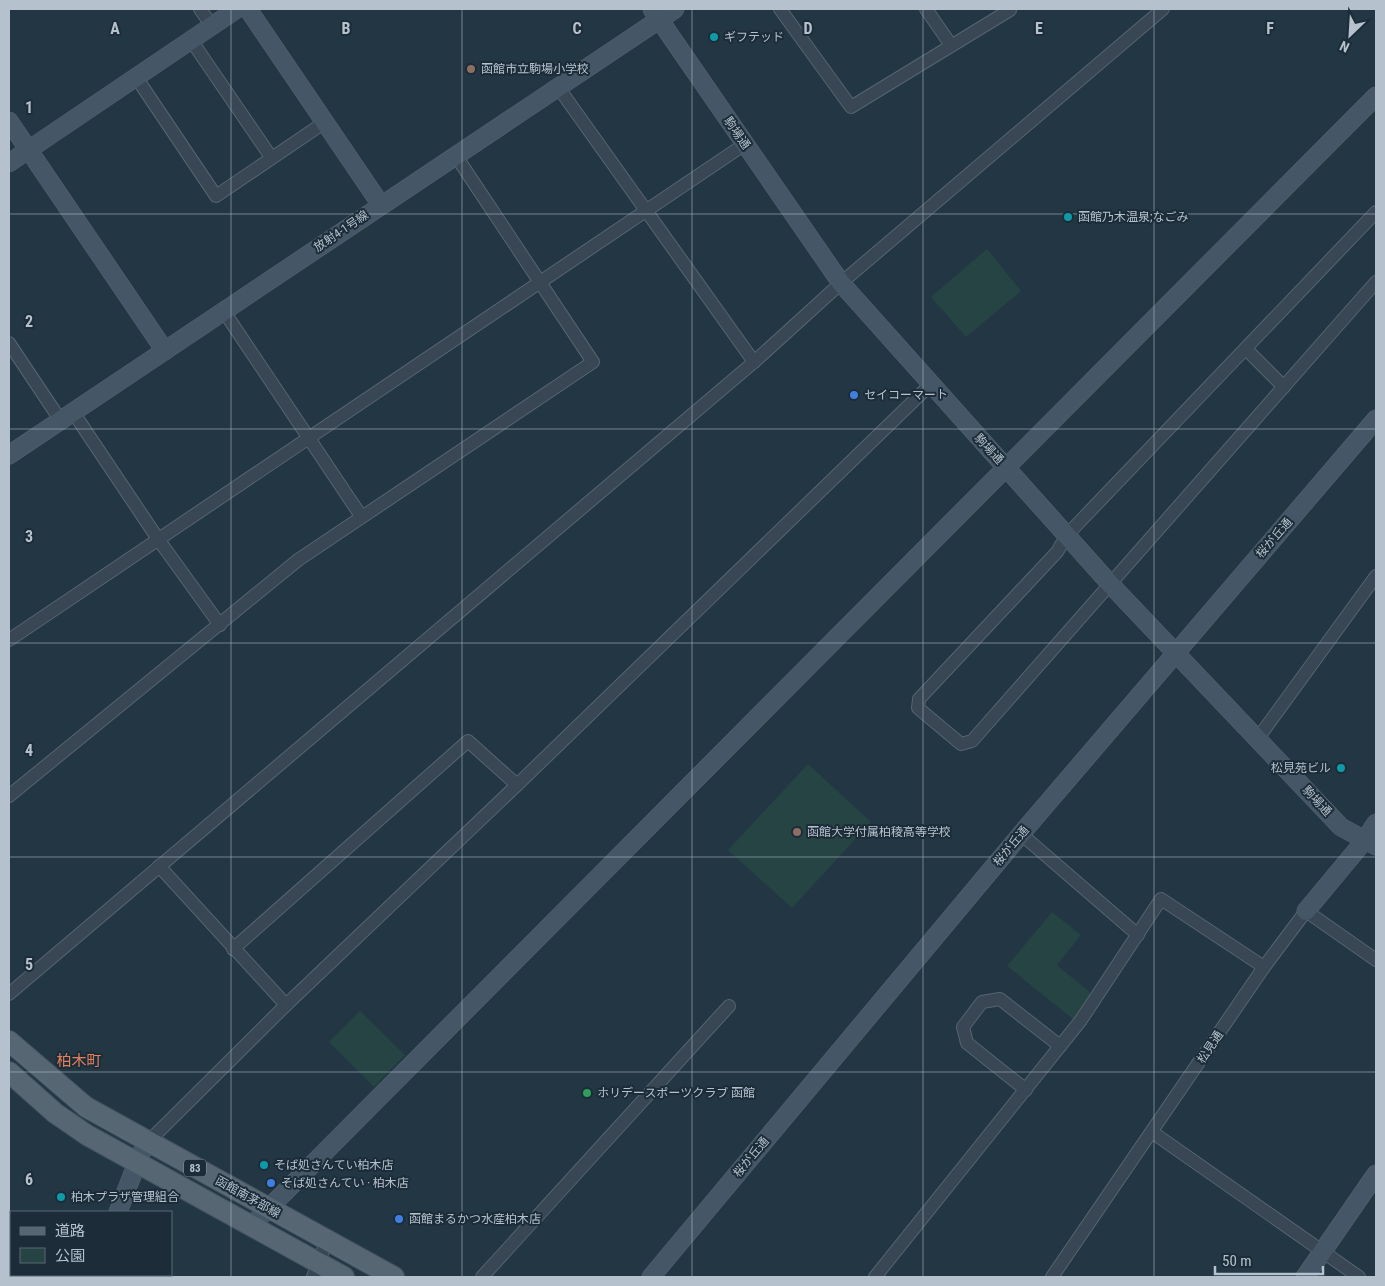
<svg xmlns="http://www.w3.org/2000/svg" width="1385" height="1286" font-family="'Roboto Condensed','Noto Sans JP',sans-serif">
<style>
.green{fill:#254443}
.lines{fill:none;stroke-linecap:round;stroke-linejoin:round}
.street-casing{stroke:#566570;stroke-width:14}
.secondary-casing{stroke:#566570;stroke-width:19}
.primary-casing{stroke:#44535f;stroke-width:22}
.street{stroke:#384753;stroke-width:12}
.secondary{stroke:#455766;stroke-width:18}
.primary{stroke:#566773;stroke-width:20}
.tram{stroke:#596c7a;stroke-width:1}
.grid{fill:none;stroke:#b5c2cd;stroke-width:1;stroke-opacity:0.55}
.culture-dot{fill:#0f9aa8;stroke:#1c2c38;stroke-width:2}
.education-dot{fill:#8d6e63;stroke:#1c2c38;stroke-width:2}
.shop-dot{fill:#3f7fe0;stroke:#1c2c38;stroke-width:2}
.leisure-dot{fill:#2e9e5b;stroke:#1c2c38;stroke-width:2}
.labels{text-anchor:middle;stroke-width:4;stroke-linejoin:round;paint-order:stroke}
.shield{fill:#1c2c38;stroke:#8795a0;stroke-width:1}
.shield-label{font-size:11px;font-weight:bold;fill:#b5c2cd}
.poi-label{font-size:12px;fill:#b5c2cd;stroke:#1c2c38;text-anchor:start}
.street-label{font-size:12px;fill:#b5c2cd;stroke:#1c2c38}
.quarter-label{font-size:15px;fill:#e1805b;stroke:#1c2c38}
.grid-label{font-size:16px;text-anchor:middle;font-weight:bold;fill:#b5c2cd;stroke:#1c2c38;stroke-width:4;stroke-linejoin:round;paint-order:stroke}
</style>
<rect width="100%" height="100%" fill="#233643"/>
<g class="green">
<path d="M987,249L1021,291L966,337L931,297Z"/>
<path d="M808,764L871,822L792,908L728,850Z"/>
<path d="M1052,912L1081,935L1057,965L1092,994L1074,1020L1007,966Z"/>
<path d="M360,1011L405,1055L374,1087L329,1042Z"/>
</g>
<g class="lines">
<g class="street-casing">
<g id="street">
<path d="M200,9L212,26"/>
<path d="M780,9L851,107L1010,10"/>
<path d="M926,9L951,45"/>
<path d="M191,40L271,157"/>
<path d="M136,77L216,196L325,122"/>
<path d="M558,87L754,362"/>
<path d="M1376,212L1067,535L1057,552L919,699L918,708L961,744L972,741L1376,282"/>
<path d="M223,310L361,516"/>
<path d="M9,343L61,421"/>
<path d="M1246,349L1284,387"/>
<path d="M73,412L158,539L220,625"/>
<path d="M9,640L745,144"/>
<path d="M1258,738L1376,576"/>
<path d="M9,796L298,560L593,362L456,156"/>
<path d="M1021,834L1138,935"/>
<path d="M159,866L286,1005"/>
<path d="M233,949L468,741L517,785"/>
<path d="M9,994L754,362L841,283L1163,9"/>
<path d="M1026,1090L967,1043L963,1027L982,1002L1000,999L1060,1046"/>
<path d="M1152,1132L1359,1277"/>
<path d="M148,1142L286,1005L517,785L930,385"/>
<path d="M313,1277L327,1240"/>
<path d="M482,1277L729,1006"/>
<path d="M875,1277L1081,1020L1161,899L1264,967"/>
<path d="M1052,1277L1264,967L1306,911L1376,960"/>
</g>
</g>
<g class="secondary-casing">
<g id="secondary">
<path d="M248,9L381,205"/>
<path d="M652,9L841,283L1111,585L1341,827L1376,846"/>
<path d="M9,121L165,351"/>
<path d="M9,163L237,9"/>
<path d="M9,455L675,9"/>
<path d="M1306,911L1365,840L1376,823"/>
<path d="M118,1212L140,1155L148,1142"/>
<path d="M251,1226L1376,96"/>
<path d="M93,1277L94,1275"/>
<path d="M651,1277L1021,834L1376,419"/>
<path d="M1305,1277L1376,1174"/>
</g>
</g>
<g class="primary-casing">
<g id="primary">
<path d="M9,1041L86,1107L394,1277"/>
<path d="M9,1072L55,1113L87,1135L344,1277"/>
</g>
</g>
<use href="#street" class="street"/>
<use href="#secondary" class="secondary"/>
<use href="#primary" class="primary"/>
<path class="tram" d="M9,1053L83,1116L376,1277"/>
</g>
<path class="grid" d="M231,9V1277M462,9V1277M692,9V1277M923,9V1277M1154,9V1277M9,214H1376M9,429H1376M9,643H1376M9,857H1376M9,1072H1376"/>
<g class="culture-dot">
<circle cx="714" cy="37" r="5"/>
<circle cx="1068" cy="217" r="5"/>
<circle cx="1341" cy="768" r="5"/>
<circle cx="264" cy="1165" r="5"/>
<circle cx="61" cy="1197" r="5"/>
</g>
<g class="education-dot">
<circle cx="471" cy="69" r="5"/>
<circle cx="797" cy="832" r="5"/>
</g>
<g class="shop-dot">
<circle cx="854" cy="395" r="5"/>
<circle cx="271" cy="1183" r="5"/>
<circle cx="399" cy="1219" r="5"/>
</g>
<circle class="leisure-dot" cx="587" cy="1093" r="5"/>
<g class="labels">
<rect class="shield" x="184" y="1159.5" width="22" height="17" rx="4"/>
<g class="shield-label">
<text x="195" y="1172">83</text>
</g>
<g class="poi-label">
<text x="724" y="41">ギフテッド</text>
<text x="481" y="73">函館市立駒場小学校</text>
<text x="1078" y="221">函館乃木温泉;なごみ</text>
<text x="864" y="399">セイコーマート</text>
<text x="1331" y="772" text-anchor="end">松見苑ビル</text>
<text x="807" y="836">函館大学付属柏稜高等学校</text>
<text x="597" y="1097">ホリデースポーツクラブ 函館</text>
<text x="274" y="1169">そば処さんてい柏木店</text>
<text x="281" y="1187">そば処さんてい · 柏木店</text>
<text x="71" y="1201">柏木プラザ管理組合</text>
<text x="409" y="1223">函館まるかつ水産柏木店</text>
</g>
<g class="street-label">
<text transform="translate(737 133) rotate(55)" y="4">駒場通</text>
<text transform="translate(341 231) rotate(-34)" y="4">放射4-1号線</text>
<text transform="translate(989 449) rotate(47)" y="4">駒場通</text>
<text transform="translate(1274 538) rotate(-49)" y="4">桜が丘通</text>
<text transform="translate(1317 801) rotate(47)" y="4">駒場通</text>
<text transform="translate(1011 846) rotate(-50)" y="4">桜が丘通</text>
<text transform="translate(1210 1047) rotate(-56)" y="4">松見通</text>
<text transform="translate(751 1157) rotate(-50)" y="4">桜が丘通</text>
<text transform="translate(248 1197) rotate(29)" y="4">函館南茅部線</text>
</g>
<g class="quarter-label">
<text x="79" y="1066">柏木町</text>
</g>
</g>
<g class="grid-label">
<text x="115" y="34">A</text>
<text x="346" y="34">B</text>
<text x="577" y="34">C</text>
<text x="808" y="34">D</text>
<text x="1039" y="34">E</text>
<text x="1270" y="34">F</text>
<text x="29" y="113">1</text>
<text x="29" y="327">2</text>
<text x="29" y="542">3</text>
<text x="29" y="756">4</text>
<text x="29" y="970">5</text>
<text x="29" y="1185">6</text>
</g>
<rect width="1385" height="1286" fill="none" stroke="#b5c2cd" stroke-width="20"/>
<rect x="10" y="1211" width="162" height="65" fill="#1c2c38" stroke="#596874"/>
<rect x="20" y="1227" width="25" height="8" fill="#566773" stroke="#596874"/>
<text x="55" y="1236" font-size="15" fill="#b5c2cd">道路</text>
<rect x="20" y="1248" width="25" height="15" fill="#254443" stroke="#596874"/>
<text x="55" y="1261" font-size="15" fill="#b5c2cd">公園</text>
<g transform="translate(1350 35) rotate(205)" stroke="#1c2c38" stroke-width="4" paint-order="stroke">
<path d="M0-4L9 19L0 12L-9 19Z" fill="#b5c2cd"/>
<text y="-8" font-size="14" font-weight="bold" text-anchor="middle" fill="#b5c2cd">N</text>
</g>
<path d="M1215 1266v8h108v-8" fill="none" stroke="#b5c2cd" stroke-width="2.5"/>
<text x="1222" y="1266" font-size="15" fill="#b5c2cd" stroke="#1c2c38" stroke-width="4" paint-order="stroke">50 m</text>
</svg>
